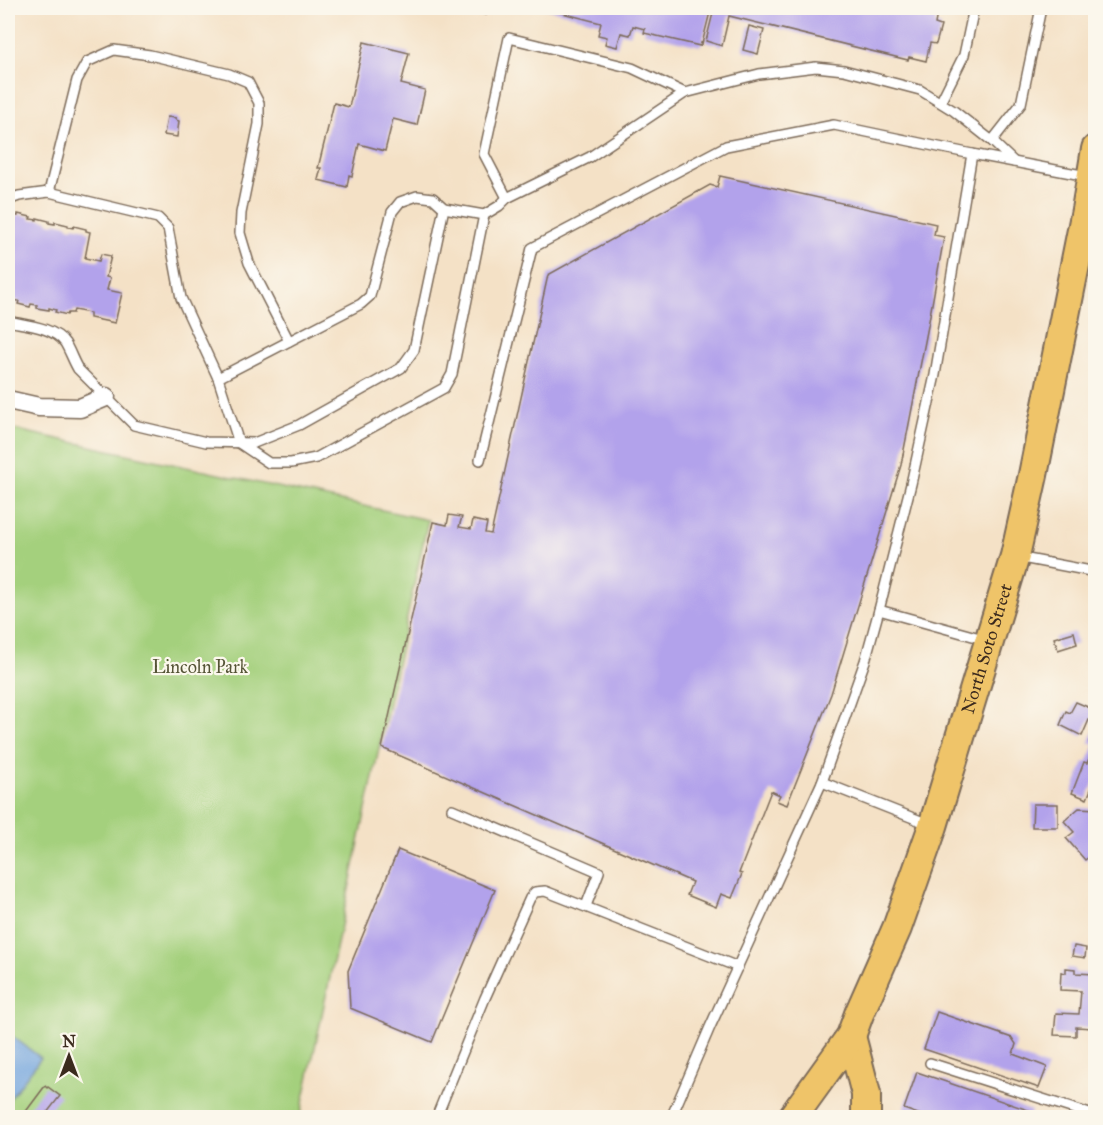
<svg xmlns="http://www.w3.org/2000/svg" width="1103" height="1125" font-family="'IM FELL Great Primer',serif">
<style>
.green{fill:#a4d07d;stroke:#707d4e;stroke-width:1.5}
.water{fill:#73a5de;stroke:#57687e;stroke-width:1.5}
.building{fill:#b2a2eb}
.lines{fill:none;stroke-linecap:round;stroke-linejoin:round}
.lane-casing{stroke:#7c6a59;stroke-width:12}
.street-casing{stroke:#7c6a59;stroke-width:21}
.primary-casing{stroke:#7c6a59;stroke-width:32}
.lane{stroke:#fff;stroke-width:9}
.street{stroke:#fff;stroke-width:18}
.primary{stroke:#efc469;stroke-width:28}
.labels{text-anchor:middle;stroke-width:4.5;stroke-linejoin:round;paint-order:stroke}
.street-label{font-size:18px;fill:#3b2a1e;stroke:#fbf7ec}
.park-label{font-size:18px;fill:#555436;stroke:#fbf7ec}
</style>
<rect width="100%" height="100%" fill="#fbf7ec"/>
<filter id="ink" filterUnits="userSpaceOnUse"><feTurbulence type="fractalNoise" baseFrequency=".0167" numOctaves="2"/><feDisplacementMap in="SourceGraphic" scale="12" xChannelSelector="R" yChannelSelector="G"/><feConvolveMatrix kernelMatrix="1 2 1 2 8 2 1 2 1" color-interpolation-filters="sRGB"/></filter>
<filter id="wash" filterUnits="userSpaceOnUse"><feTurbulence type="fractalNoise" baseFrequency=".008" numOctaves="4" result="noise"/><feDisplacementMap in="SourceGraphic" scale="24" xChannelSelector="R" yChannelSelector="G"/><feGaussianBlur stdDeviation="1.35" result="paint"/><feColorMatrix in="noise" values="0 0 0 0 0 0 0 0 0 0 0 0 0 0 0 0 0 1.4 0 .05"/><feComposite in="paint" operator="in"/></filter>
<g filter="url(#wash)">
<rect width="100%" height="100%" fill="#f4e1c6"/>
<path class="green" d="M8,428L428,520L300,1117H8Z"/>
<path class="water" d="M8,1033L41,1058L8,1101Z"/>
<g id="blocks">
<g class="building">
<path d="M466,8H488L486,15L474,12V10Z"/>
<path d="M543,8H938L935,24L941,26L936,44L930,43L926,61L909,57L908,60L729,16L722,46L706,41L713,13L710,12L702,44L701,43L700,46L644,33L645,29L633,26L630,35L621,33L617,47L605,44L607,37L598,35L601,23Z"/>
<path d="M749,26L764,30L758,54L743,50Z"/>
<path d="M364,42L409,53L401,84L425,90L417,125L393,119L385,151L359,144L352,176L349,175L347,187L318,180L321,168H318L334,103L349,107Z"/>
<path d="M167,117L176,118V120L179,121L177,137L164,135Z"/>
<path d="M720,176L936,224L934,235L944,237L929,321L901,465L831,694L787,805L777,801L780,795L771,791L739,873L742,874L732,898L721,894L716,907L687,895L692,882L382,748L433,522L447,525L449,515L462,517L459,527L471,529L473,520L487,523L485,533L491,534L548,275L710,185L717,187Z"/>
<path d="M18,214L31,217L30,219L37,220V218L49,221V223L55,224V222L68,225V227L73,228L74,226L86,229V231L90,232L85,258L99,261L101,254L111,256L106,277L110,278L107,290L122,293L115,323L90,318V313L74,310L73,313H68L67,315L55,312L56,310L49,308V310L37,308V305L31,304L30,307L18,304L19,301L12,300V302L8,301V228L10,218L14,219L15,216H18Z"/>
<path d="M1074,632L1077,644L1058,650L1054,638Z"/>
<path d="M1076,702L1095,710L1092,718H1093L1092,721L1089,720L1082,736L1060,725L1066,711L1070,713Z"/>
<path d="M1096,726V782H1094L1087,799L1072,793L1084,762L1087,763L1095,745L1089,742Z"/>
<path d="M1033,804H1058V827H1032Z"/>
<path d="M1079,808L1096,809V864L1089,857L1085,860L1066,838L1074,832L1064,821Z"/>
<path d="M398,850L495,890L432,1042L350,1008L348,971Z"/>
<path d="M1074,946L1086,948L1085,958L1072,956Z"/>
<path d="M1066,968L1075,969V973L1096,974V1021H1093V1028L1076,1027V1036L1054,1035L1056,1013L1079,1014L1081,991L1060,990L1061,972L1066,973Z"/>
<path d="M937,1012L1012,1038L1016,1044L1013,1054L1047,1067L1039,1088L924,1049Z"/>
<path d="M917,1072L1031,1111L1029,1118H929L904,1109Z"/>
<path d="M45,1086L47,1088L48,1087L60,1096L43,1118H21Z"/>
</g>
</g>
</g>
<g filter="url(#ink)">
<use href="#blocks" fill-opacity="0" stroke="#7c6a59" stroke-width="1.5"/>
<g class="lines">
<g class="lane-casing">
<g id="lane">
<path d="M941,101L964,55L974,8"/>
<path d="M992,141L1021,104L1041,8"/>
<path d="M972,154L1087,176"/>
<path d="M507,198L484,154L509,38L632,68L685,93"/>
<path d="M8,200L19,196L49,192"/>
<path d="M484,215L452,374L444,388L316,458L291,463H269L239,443L218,378L361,304L370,296L392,212L400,202L417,196L433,198L444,208L484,215L499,206L507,198L590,157L685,93L759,74L816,67L844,70L920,90L954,111L992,141L1014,162"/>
<path d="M8,321C26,325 54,327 65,343C70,351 73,361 78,369L134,425L206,442L254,443L299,425L401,368L414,350L444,208"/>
<path d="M218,378L181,298L168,228L158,218L49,192L77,80L87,62L114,50L150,55L229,74L248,82L259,103V124L241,213L240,233L249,263L289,341"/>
<path d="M480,460L532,248L726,146L834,125L972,154L935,375L911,484L879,610L865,661L822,782L710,1027L671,1118"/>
<path d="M1017,557L1096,572"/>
<path d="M879,610L987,640"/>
<path d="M822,782L931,825"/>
<path d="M452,809L599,872L586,906"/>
<path d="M930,1063L1096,1116"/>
<path d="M436,1118L485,998L530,898L535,892L545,891L738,967"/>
</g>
</g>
<g class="street-casing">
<path id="street" d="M8,400L39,407L80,408L106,397"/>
</g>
<g class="primary-casing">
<g id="primary">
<path d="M851,1036L866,1094V1118"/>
<path id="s1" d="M792,1118L851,1036L859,1014L897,928L933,826L1015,556L1033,475L1086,210L1096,149"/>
</g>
</g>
<use href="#lane" class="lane"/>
<use href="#street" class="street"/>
<use href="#primary" class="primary"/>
</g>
</g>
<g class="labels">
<g class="street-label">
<text dy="6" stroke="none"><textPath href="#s1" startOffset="512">North Soto Street</textPath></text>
</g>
<g class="park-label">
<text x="200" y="673">Lincoln Park</text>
</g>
</g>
<rect width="1103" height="1125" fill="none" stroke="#fbf7ec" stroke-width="30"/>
<g transform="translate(69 1056)" stroke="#fbf7ec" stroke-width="4.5" paint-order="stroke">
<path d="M0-4.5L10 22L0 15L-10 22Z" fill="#3b2a1e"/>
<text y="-9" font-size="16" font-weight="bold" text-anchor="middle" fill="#3b2a1e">N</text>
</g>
</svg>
